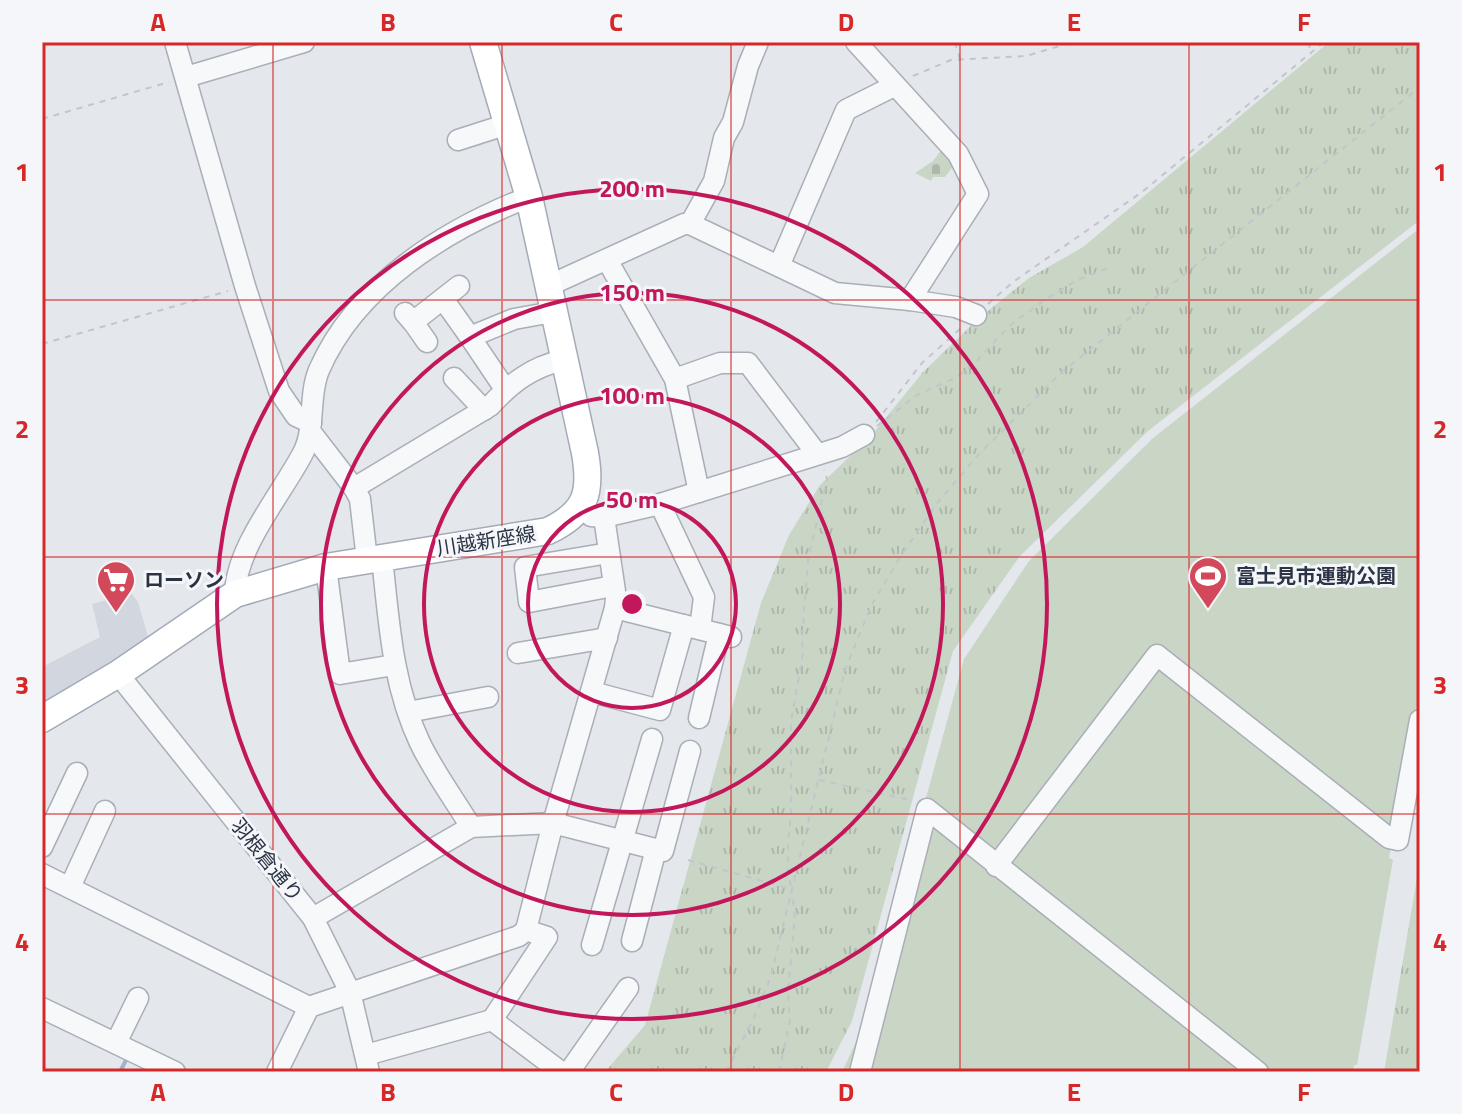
<svg xmlns="http://www.w3.org/2000/svg" width="1462" height="1114" font-family="'Titillium Web','Noto Sans JP',sans-serif">
<style>
.built{fill:#d2d6de}
.grass{fill:url(#grass-tufts)}
.cemetery{fill:url(#cemetery-stones)}
.pitch{fill:#c9d6c5}
.lines{fill:none;stroke-linecap:round;stroke-linejoin:round}
.stream{stroke:#9fb4cc;stroke-width:4}
.minor-casing{stroke:#a9aeb7;stroke-width:23}
.major-casing{stroke:#a3abb8;stroke-width:29}
.path{stroke:#c2c5cb;stroke-width:2;stroke-dasharray:6 6;stroke-linecap:butt}
.minor{stroke:#f7f8fa;stroke-width:20}
.major{stroke:#fff;stroke-width:26}
.grid{fill:none;stroke:#d62828;stroke-width:2;stroke-opacity:0.55}
.ring{fill:none;stroke:#c2185b;stroke-width:4}
.labels{text-anchor:middle;stroke-width:6;stroke-linejoin:round;paint-order:stroke}
.street-label{font-size:20px;fill:#2b3445;stroke:#f4f6f9}
.poi-label{font-size:20px;font-weight:bold;fill:#2b3445;stroke:#f4f6f9;text-anchor:start}
.centre{fill:#c2185b;stroke:#f4f6f9;stroke-width:4}
.ring-label{font-size:24px;text-anchor:middle;font-weight:bold;fill:#c2185b;stroke:#f4f6f9;stroke-width:6;stroke-linejoin:round;paint-order:stroke}
.neatline{fill:none;stroke:#d62828;stroke-width:3}
.grid-label{font-size:26px;text-anchor:middle;font-weight:bold;fill:#d62828}
</style>
<defs>
<pattern id="grass-tufts" width="24" height="20" patternUnits="userSpaceOnUse" patternTransform="scale(2)"><rect width="24" height="20" fill="#c9d6c5"/><path d="M3 7l-1-3M5 7V3M7 7l1-3M15 17l-1-3M17 17v-4M19 17l1-3" fill="none" stroke="#adb8ab"/></pattern>
<pattern id="cemetery-stones" width="16" height="16" patternUnits="userSpaceOnUse" patternTransform="scale(2)"><rect width="16" height="16" fill="#c9d6c5"/><path d="M2 7V4a2 2 0 0 1 4 0v3zM10 15v-3a2 2 0 0 1 4 0v3z" fill="#adb8ab"/></pattern>
</defs>
<rect width="100%" height="100%" fill="#e4e7ec"/>
<path class="built" d="M131,593L138,602L149,640L42,707V667L100,637L92,604Z"/>
<g class="grass">
<path d="M1329,42H1420V220L1148,431L1020,556L953,651L852,1021L826,1072H605L645,1025L761,603L789,535L820,485L871,436L923,372L978,319L1029,278L1083,247Z"/>
<path d="M1420,860V1072H1384Z"/>
</g>
<path class="cemetery" d="M945,145L957,161L945,177H933L931,181L915,173L933,161Z"/>
<path class="pitch" d="M1420,228V689L1389,858L1393,860L1357,1065H1354L1353,1072H842L864,1025L964,659L1029,561L1153,438Z"/>
<g class="lines">
<path class="stream" d="M120,1072L127,1058"/>
<g class="minor-casing">
<g id="minor">
<path d="M175,42L245,286L279,391L296,416L311,423"/>
<path d="M856,42L958,154L978,194L910,300"/>
<path d="M186,77L304,42"/>
<path d="M458,140L508,124"/>
<path d="M690,224L714,181L724,138L733,122L748,66L758,42"/>
<path d="M607,260L675,379L699,492"/>
<path d="M779,266L846,110L894,86"/>
<path d="M548,286L684,224H690L835,293L910,300L956,307L976,315"/>
<path d="M443,299L470,337"/>
<path d="M405,313L413,322L459,286"/>
<path d="M413,322L427,342"/>
<path d="M454,378L484,410"/>
<path d="M675,379L720,363H748L817,454"/>
<path d="M505,389L470,337L514,319L553,312"/>
<path d="M310,431L354,488L360,499L367,560"/>
<path d="M354,488L490,406C511,383 532,367 563,360"/>
<path d="M660,504L704,597L700,629"/>
<path d="M591,516L604,517L660,504L842,447L864,435"/>
<path d="M609,553L525,567L529,602L613,586"/>
<path d="M382,558C389,621 392,684 420,743C434,772 454,799 471,827"/>
<path d="M326,567L340,674L394,665"/>
<path d="M235,594C236,547 281,495 303,453C316,428 308,396 319,370C356,285 446,229 529,197"/>
<path d="M615,608L731,637"/>
<path d="M518,653L607,638"/>
<path d="M118,674L313,918L350,992L369,1072"/>
<path d="M592,692L660,710L684,625"/>
<path d="M408,712L488,697"/>
<path d="M699,718L719,634"/>
<path d="M42,847L77,773"/>
<path d="M996,866L1157,655L1389,838L1398,840L1420,720"/>
<path d="M42,874L309,1007L519,936L526,930L553,823L615,608L616,598L604,517"/>
<path d="M70,887L105,811"/>
<path d="M313,918L471,827L553,823L663,851L690,751"/>
<path d="M632,941L656,849"/>
<path d="M592,945L652,739"/>
<path d="M42,1008L175,1072"/>
<path d="M492,1020L561,1072"/>
<path d="M116,1043L138,998"/>
<path d="M366,1055L492,1020L547,937L526,930"/>
<path d="M277,1072L309,1007"/>
<path d="M569,1072L628,988"/>
<path d="M860,1072L927,809L1258,1072"/>
</g>
</g>
<g class="major-casing">
<path id="major" d="M42,719L118,674L235,594L326,567L548,531C586,513 592,493 585,453L529,197L483,42"/>
</g>
<g class="path">
<path d="M955,42L960,59"/>
<path d="M1308,42L1311,52"/>
<path d="M913,76L951,60L1026,56L1073,42"/>
<path d="M42,119L169,82"/>
<path d="M988,304L1013,282L1142,192L1324,42"/>
<path d="M42,344L228,291"/>
<path d="M876,422L922,363L960,329"/>
<path d="M877,426L917,395L957,377L976,362L1009,326L1042,302L1077,280L1111,267"/>
<path d="M819,780L910,800"/>
<path d="M688,860L791,889"/>
<path d="M791,886L788,873V844L791,815V722L803,653L802,639L808,560L827,479L824,470"/>
<path d="M726,1072L754,1018L771,976L845,670L872,604L904,551L938,502L979,454L1063,371L1420,87"/>
<path d="M779,1072L790,1021L788,990L795,917L792,893"/>
</g>
<use href="#minor" class="minor"/>
<use href="#major" class="major"/>
</g>
<path class="grid" d="M273,42V1072M502,42V1072M731,42V1072M960,42V1072M1189,42V1072M42,300H1420M42,557H1420M42,814H1420"/>
<g class="ring">
<circle cx="632" cy="604" r="104"/>
<circle cx="632" cy="604" r="208"/>
<circle cx="632" cy="604" r="311"/>
<circle cx="632" cy="604" r="415"/>
</g>
<defs>
<g id="stadium-pin" transform="scale(2)"><path d="M0 17L-7.5 6A9.5 9.5 0 1 1 7.5 6Z" fill="#d1495b" stroke="#f4f6f9"/><path d="M0-5a6.5 5 0 1 0 0 10a6.5 5 0 1 0 0-10ZM-3.5-1.8h7v3.6h-7Z" fill="#fff"/></g>
<g id="supermarket-pin" transform="scale(2)"><path d="M0 17L-7.5 6A9.5 9.5 0 1 1 7.5 6Z" fill="#d1495b" stroke="#f4f6f9"/><path d="M-6-5.5h2.5l.6 2H6L4.5 2H-2.5L-4.4-4H-6ZM-1.5 3.2a1.3 1.3 0 1 0 .1 0ZM3 3.2a1.3 1.3 0 1 0 .1 0Z" fill="#fff"/></g>
</defs>
<g fill-rule="evenodd">
<use href="#stadium-pin" x="1208" y="576"/>
<use href="#supermarket-pin" x="116" y="580"/>
</g>
<g class="labels">
<g class="street-label">
<text transform="translate(486 541) rotate(-9)" y="7">川越新座線</text>
<text transform="translate(267 860) rotate(51)" y="7">羽根倉通り</text>
</g>
<g class="poi-label">
<text x="1236" y="583">富士見市運動公園</text>
<text x="144" y="587">ローソン</text>
</g>
</g>
<circle cx="632" cy="604" r="12" class="centre"/>
<g class="ring-label">
<text x="632" y="197">200 m</text>
<text x="632" y="301">150 m</text>
<text x="632" y="404">100 m</text>
<text x="632" y="508">50 m</text>
</g>
<rect width="1462" height="1114" fill="none" stroke="#f4f6f9" stroke-width="88"/>
<rect x="44" y="44" width="1374" height="1026" class="neatline"/>
<g class="grid-label">
<text x="158" y="31">A</text>
<text x="388" y="31">B</text>
<text x="616" y="31">C</text>
<text x="846" y="31">D</text>
<text x="1074" y="31">E</text>
<text x="1304" y="31">F</text>
<text x="22" y="181">1</text>
<text x="1440" y="181">1</text>
<text x="22" y="438">2</text>
<text x="1440" y="438">2</text>
<text x="22" y="694">3</text>
<text x="1440" y="694">3</text>
<text x="22" y="951">4</text>
<text x="1440" y="951">4</text>
<text x="158" y="1101">A</text>
<text x="388" y="1101">B</text>
<text x="616" y="1101">C</text>
<text x="846" y="1101">D</text>
<text x="1074" y="1101">E</text>
<text x="1304" y="1101">F</text>
</g>
</svg>
